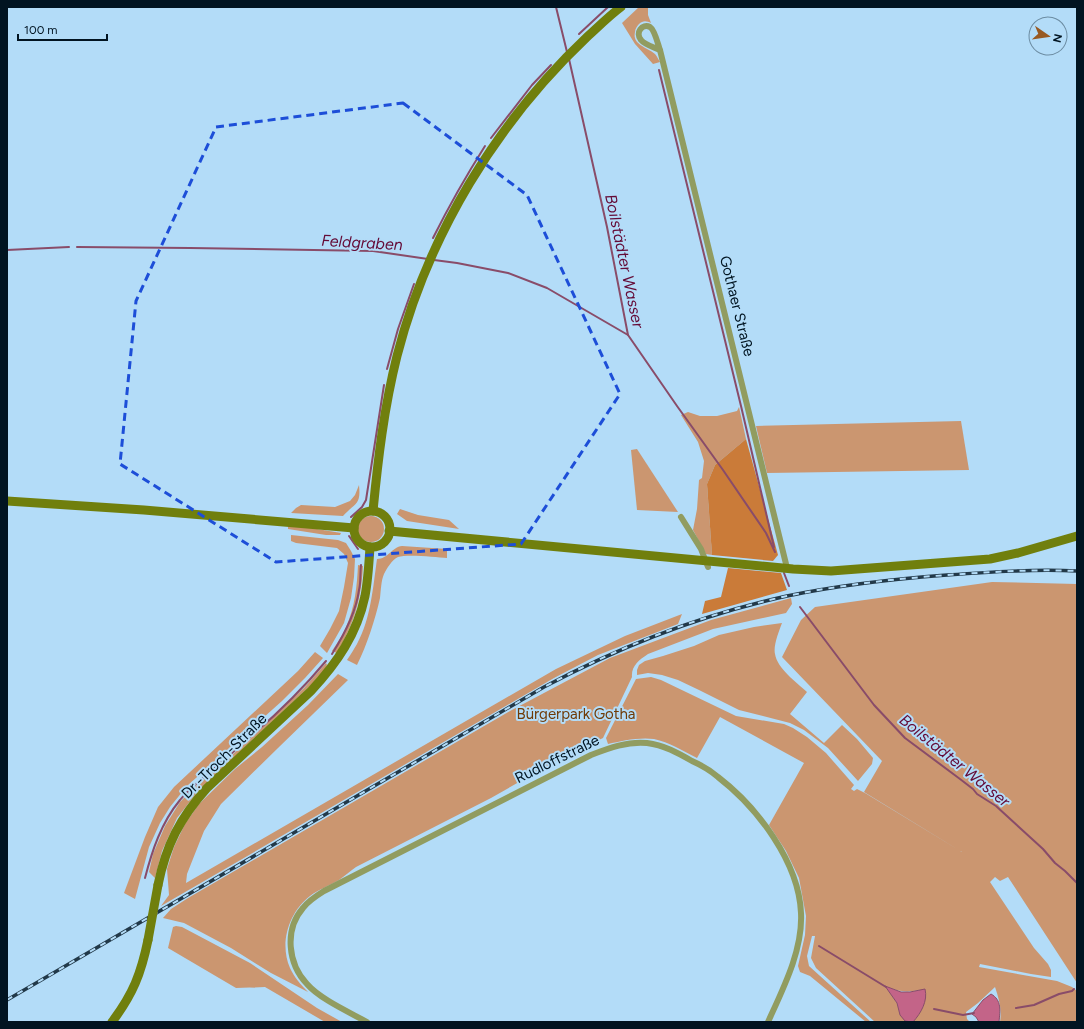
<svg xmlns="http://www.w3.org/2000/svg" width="1084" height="1029" font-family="Figtree,sans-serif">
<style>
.green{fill:#cb9670;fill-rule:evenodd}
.forest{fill:#ca7b39}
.water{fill:#c36488;stroke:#894c69}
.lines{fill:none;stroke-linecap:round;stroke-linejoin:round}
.stream{stroke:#894c69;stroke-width:2}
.street{stroke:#919c60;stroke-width:6}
.secondary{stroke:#707f0d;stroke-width:9}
.rail-casing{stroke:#223949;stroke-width:3.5}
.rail{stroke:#b3dcf8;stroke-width:2;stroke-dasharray:6;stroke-linecap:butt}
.secondary-bridge{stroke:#707f0d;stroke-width:9}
.marked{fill:none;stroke:#1d4ed8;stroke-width:3;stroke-dasharray:8 5;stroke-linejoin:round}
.labels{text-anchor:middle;stroke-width:4;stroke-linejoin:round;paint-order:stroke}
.street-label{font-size:15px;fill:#011421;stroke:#b3dcf8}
.park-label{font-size:15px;fill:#6f3b07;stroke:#b3dcf8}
.water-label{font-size:16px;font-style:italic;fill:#640b37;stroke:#b3dcf8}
</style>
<rect width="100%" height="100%" fill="#b3dcf8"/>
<g class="green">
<path d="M639,7H648V15L651,23C647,21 643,20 639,24C637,26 635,29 635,32C632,45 647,47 655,54C657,56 658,59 660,62L653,64L635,44L622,23Z"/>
<path d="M739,407L746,439L715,465L707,484L712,555L706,554L693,530L697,509L699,480L702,478L704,461L698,442L681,415L688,412L700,416H717L737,411Z"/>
<path d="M961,421L969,470L767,473L756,426Z"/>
<path d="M637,449L678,512L637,510L631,450Z"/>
<path d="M359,485C361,505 356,502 343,516L291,513L296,508L301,505L335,507L350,501L355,495Z"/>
<path d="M400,509L418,515L449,520L459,529L407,521L397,514Z"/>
<circle cx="371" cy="529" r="13"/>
<path d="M288,525L305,527L341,533L340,535H326L288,529Z"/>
<path d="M291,535L338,540L346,543L351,551L355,559L354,577L351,598L344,623L327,653L320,646L330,629L339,611L344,587L348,563L344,554L337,548L296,543L291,541Z"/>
<path d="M402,546L447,549V558C436,557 407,554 398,557C392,560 387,568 384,574C381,581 381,590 380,598C375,620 367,645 357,665L347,660C351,654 354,649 357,644C371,618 373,587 377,559C388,559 392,547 402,546Z"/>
<path d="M358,565L363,566C361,601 354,623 337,653L332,651C337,643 343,635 346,627C355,607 357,586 358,565Z"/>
<path d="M992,582L1077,584V983L1008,877L1000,881L995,877L990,882L1034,948L1048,964L1051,970V977L1031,974L980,964L979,967L1057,981L1072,987L1077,991V1022H1000C1002,1009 999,999 995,987L978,1003L966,1012L967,1019L970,1022H875L816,968L811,958L815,936H812L807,956L809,966L871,1022H866L810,976L800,972L798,966L805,935L806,916L799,878L786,851L769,825L804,763L720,717L697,758C683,751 669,742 654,739C639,737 621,741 608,744L606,738L636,679L651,677L661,680L736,716L784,724L793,728L807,737L826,753L854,785L851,789L854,791L857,789L865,793L962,852L864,792L882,761L782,657L801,620L815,607ZM886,987C899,991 905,993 919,990L923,1007L913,1022L900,1015L897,1003Z"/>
<path d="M791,598L792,604L786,613L713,629L648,654C639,660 631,666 632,677L603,738L556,761L491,798L356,867C350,871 345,876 339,880C329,886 319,889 310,896C289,912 279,943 290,968C294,977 301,985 308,992L271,973L231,948L184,923L163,918L171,909L188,898L510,711L610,658L711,620Z"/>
<path d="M682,614L678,624L598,655L554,678L161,906L169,895L167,869L174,847L185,824L199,804L235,769L262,747L308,705L338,674L348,680L278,748L221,804L204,831L187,874L186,883L556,669L625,636Z"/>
<path d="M782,623C779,631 773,646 775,654C777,668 796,682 807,692L790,714L824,743L842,725L857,739L873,758L872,764L858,781L828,748L804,730L790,723L739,710L699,690L678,680L662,675L648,673L637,675V670L639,665L645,661L663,656L694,646L719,635L754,627Z"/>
<path d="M315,652L323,658L305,678L282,701L187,786L170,807L160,823L149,847L135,899L124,893L145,837L158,807L174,787L298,671Z"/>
<path d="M326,663L327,665L325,669L312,684L199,790L177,818L162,851L155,878L149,872L153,854L165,826L180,802L196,786L240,748L304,688Z"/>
<path d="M176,926L182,927L250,963L317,1008L342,1022H325L265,987L236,988L168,948L173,927Z"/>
</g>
<g class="forest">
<path d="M746,439L778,555L773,561L712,555L707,484L715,465Z"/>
<path d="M728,568L781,573L787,590L702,614L705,601L721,597Z"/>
</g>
<g class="water">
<path d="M885,986L901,992H910L925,989C928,1001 921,1013 913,1022L905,1021L900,1015L897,1003Z"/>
<path d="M991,994C1002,1000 1000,1011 999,1022H979L976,1017L972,1014L983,1000Z"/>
</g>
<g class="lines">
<g class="stream">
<path d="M556,7L567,52"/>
<path d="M579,34L608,7"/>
<path d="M569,59L607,227L628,335L677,406L723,470L766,533L775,552"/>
<path d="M659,70L741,406L774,547"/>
<path d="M491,138L532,85L551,65"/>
<path d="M433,238C449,206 466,176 485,146"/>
<path d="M77,247L190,248L373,251L428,259"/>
<path d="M7,250L69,247"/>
<path d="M434,260L457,263L508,273L547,288L628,335"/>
<path d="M387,369L398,329L414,284"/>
<path d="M351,517L362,507L366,500L384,385"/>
<path d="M349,536L358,549"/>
<path d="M784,573L789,586"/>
<path d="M800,607L874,705L905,738L960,779L973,789L977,794L996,806L1043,849L1055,863L1065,871L1077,883"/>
<path d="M332,654C344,635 356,613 359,590C361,582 360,573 361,565"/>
<path d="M145,878C152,851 161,823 180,800C187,791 197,783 206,775C219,765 231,754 243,743C273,718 301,691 326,661"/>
<path d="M819,946L886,987"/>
<path d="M1016,1008L1034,1005L1059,994L1072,991L1074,989"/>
<path d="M934,1009L963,1015L974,1013"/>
</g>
<g class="street">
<path d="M660,50C654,47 645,45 641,40C635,33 642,23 650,27C655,30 658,45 660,50L787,568"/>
<path d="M681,517L701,549L708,567"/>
<path d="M367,1022C349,1012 320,999 307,984C288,964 284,930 303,908C308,901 316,896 324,891L591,755C609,748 628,741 647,743C664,745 678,753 692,761C701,765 710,770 718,777C757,807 799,862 801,913C803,950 783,989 768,1022"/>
</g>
<g class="secondary">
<path d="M7,501L144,510L354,528"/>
<path d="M373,511C378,459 384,408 397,356C428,235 496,123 587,37C598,27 609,16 621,7"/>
<circle cx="372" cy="529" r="18"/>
<path d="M389,531L793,569L831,571L990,559L1018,553L1077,536"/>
<path d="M158,885C166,845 180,818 207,788L311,691C337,663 357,634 365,596C368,580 369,563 370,547"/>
<path d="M112,1022C133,994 141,974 148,940"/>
</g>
<g class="rail-casing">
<path id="rail" d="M7,1000L544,687C623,645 700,615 787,596C840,585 893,579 947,575C990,572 1034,569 1077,571"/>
</g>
<use href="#rail" class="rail"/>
<path class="secondary-bridge" d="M148,940L158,885"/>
</g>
<path class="marked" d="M403,103L527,195L620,394L521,544L276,562L120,464L136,301L216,127Z"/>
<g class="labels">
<g class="street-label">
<text transform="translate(737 306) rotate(76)" y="5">Gothaer Straße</text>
<text transform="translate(224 756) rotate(-45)" y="5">Dr.-Troch-Straße</text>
<text transform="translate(557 759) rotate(-26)" y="5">Rudloffstraße</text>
</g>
<g class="park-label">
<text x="576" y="719">Bürgerpark Gotha</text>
</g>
<g class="water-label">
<text transform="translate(362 242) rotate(3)" y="6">Feldgraben</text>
<text transform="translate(625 261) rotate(78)" y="6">Boilstädter Wasser</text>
<text transform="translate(955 760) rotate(39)" y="6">Boilstädter Wasser</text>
</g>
</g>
<rect width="1084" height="1029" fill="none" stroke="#011421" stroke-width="16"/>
<g transform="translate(1048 36) rotate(103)"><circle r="19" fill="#b3dcf8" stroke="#6c8ca2"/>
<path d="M0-3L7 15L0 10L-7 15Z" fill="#985921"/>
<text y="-6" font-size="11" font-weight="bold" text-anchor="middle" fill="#011421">N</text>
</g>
<path d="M18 34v6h89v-6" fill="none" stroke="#011421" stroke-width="2"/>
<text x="24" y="34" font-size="12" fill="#011421" stroke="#b3dcf8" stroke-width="3" paint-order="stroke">100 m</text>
</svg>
